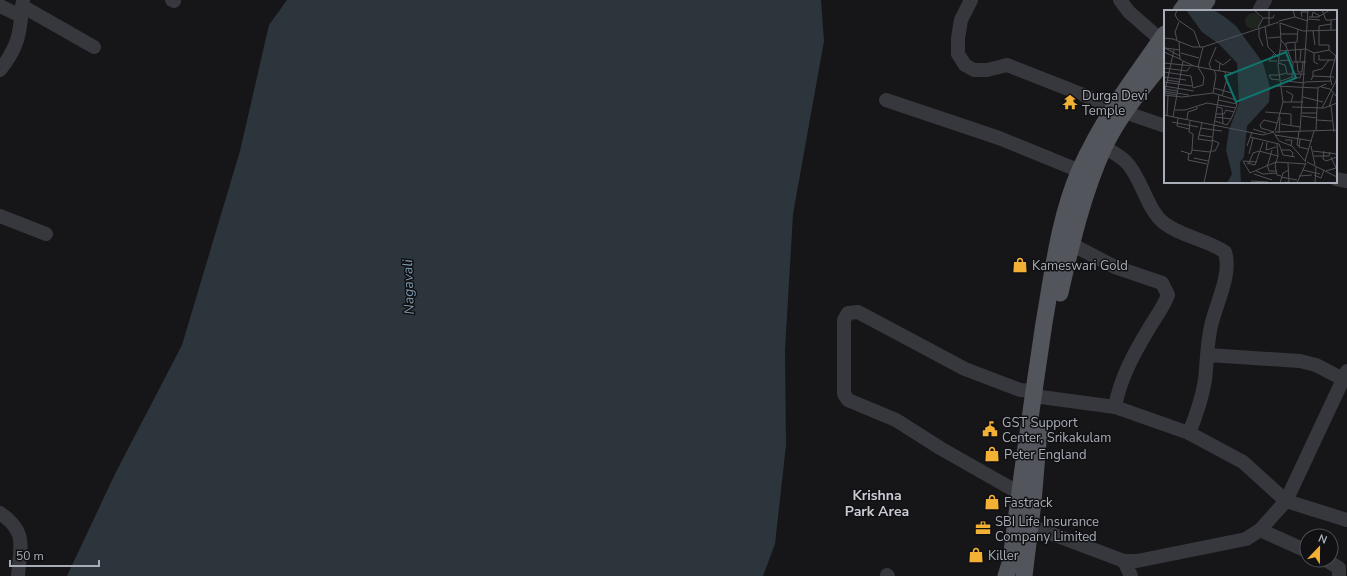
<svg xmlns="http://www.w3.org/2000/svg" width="1347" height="576" font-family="'Nunito Sans',sans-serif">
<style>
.water{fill:#2c353c}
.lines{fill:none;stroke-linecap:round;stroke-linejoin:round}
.minor{stroke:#37383d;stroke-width:14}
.major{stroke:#53555c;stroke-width:17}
.labels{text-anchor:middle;stroke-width:3;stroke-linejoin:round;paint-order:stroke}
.poi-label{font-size:13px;fill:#a8adb8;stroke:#111113;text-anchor:start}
.water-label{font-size:14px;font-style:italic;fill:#7f9bb3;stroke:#111113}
.neighbourhood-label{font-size:14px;font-weight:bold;fill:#c9ccd4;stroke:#111113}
.inset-road{fill:none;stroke:#505258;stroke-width:1}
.view{fill:#0f766e;fill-opacity:0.15;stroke:#0f766e;stroke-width:2}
.inset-edge{fill:none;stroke:#a8adb8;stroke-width:2}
</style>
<rect width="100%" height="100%" fill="#161618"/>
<path class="water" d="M287,0H821L824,41L793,214L785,350L786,445L775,544L763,576H67L115,474L182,345L240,151L269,25Z"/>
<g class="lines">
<g class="minor">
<path d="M172,0L174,1"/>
<path d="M971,0L961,20L958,38V54L965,65L974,70H987L1007,65L1114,107"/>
<path d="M1120,0L1129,12L1161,40"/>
<path d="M0,6L21,16"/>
<path d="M22,6L94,47"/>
<path d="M1259,11L1265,0"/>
<path d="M0,70C20,45 20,31 23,0"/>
<path d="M886,100L999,138L1080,171"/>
<path d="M1124,112L1165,126"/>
<path d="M1336,179L1347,181"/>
<path d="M0,216L46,234"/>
<path d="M1071,244L1115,267L1162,283L1168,295C1163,308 1155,318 1148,330C1133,355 1120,379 1115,407"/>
<path d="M1208,355L1300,361L1316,365L1343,379"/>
<path d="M1041,397L1115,407L1189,433C1196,416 1202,398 1205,380C1207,362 1207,343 1211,326C1216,303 1232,275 1225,252C1206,239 1182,237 1164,223C1147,210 1142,179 1127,163C1121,156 1111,152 1104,146"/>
<path d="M1189,433L1243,462L1286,501L1347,520"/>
<path d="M1019,493L940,448L896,420L848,400L844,394V320L848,313L858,312L965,369L1020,390L1033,391"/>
<path d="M0,513C28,532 20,547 18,576"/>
<path d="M1031,526L1124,561H1137L1246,539L1260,530L1286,501L1347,371"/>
<path d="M1260,530L1307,551"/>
<path d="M1326,560L1339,568V576"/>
<path d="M1124,561L1131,576"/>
<path d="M887,575L888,576"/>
</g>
<g class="major">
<path d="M1181,11L1189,0"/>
<path d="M1199,11L1207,0"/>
<path d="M1060,293C1071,244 1083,193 1104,147C1119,115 1143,87 1165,60"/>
<path d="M1006,576L1011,560C1021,481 1032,402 1044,323C1053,272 1059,218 1080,170C1102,120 1134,78 1165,34"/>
<path d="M1024,576L1033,502L1039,430"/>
</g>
</g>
<defs>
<g id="temple-bare" transform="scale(1.2)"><path d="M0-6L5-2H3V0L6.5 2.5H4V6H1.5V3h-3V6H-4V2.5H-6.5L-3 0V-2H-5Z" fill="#f2b134" stroke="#111113" stroke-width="2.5" paint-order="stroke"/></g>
<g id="shop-bare" transform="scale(1.2)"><path d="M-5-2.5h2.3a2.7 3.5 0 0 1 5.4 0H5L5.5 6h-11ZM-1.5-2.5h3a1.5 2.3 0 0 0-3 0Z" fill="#f2b134" stroke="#111113" stroke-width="2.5" paint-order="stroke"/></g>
<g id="civic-bare" transform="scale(1.2)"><path d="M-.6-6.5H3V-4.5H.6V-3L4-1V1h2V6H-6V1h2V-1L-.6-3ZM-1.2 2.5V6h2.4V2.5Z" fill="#f2b134" stroke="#111113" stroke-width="2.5" paint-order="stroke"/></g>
<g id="office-bare" transform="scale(1.2)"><path d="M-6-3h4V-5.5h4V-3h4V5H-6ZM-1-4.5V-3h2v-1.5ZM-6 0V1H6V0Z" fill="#f2b134" stroke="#111113" stroke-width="2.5" paint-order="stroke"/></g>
</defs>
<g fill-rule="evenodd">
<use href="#temple-bare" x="1070" y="102"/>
<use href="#shop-bare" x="1020" y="265"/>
<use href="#civic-bare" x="990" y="429"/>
<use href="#shop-bare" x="992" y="454"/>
<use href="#shop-bare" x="992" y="502"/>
<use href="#office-bare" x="983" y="528"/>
<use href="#shop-bare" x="976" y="555"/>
</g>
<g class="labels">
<g class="poi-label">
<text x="1082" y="100">Durga Devi<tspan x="1082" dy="15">Temple</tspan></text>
<text x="1032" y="270">Kameswari Gold</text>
<text x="1002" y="427">GST Support<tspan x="1002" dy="15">Center, Srikakulam</tspan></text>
<text x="1004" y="459">Peter England</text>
<text x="1004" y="507">Fastrack</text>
<text x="995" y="526">SBI Life Insurance<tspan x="995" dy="15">Company Limited</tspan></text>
<text x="988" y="560">Killer</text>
</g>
<g class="water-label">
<text transform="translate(408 287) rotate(-92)" y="5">Nagavali</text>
</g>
<g class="neighbourhood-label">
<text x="877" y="500">Krishna<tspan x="877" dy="16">Park Area</tspan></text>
</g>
</g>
<g transform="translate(1164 10)">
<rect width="173" height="173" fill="#161618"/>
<path d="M81 11a8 8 0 1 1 16 0a8 8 0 1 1-16 0Z" fill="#1e261f"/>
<path d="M22,0H50L62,8L72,16L99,53L106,77L105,92L83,116L80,147L76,152L77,173H63L68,164L62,140L65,120L75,93L73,53L55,34L38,22Z" fill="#2c353c"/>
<path class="inset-road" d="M13,0L11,5L14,10L30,21L36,37M90,0L99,8L94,18M105,0V15M129,0L131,7L144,11M158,0L162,10H167M138,7L137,2H144M145,7H154L166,0M148,7L149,2L156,6M99,8H109L110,5M144,9L156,10M115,11L131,7M116,13L139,21L173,20M101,17L104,37L114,47M95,19V27L99,36M167,20V10L173,9M149,21L151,35M116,24H134M0,28L9,29L29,37H39L115,12M104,28L116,27M13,30L11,22L15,12M117,30L122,36V33L133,32L134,19M131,33L132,52M122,36L128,52H142M10,40L0,85L18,87L49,83L52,65L50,60L30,56L19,51M165,40V35H155V16L167,14M116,41L142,39L150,43L165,40L172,46M0,42L16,49M17,43L35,48M150,43V52L154,54M110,44L105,51H113M155,45V50H171M16,46L1,38L16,40M51,50L56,53L55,61M114,51L126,50M133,51L134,62H138L139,51M136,51L137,39M0,53L29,56M56,53L59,55L67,49M114,53L121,55L123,63L115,65M0,58L23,61L26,57M47,59L45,54L52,37M50,60L69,63M0,62L27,66L29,78L39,75L40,67L34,57L39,37M123,64H141M115,65H105L107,69L116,70M149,66V61L158,59L165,50M0,67L22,70M128,67L136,68L137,64M3,70L15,72M147,70L149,66L170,67M117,71L128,67L129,53M122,71L141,73M0,72L28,76M141,72L167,71M168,75L166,67L173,42M0,76L30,81M112,76L153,78L162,74M157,77L166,79L173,87M50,78L68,83M1,79L14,81M0,81L25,85M122,81L129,85L127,92M1,83L13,85M49,83L72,90L73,95L67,109M58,86L63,69L61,62M139,87L159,92M54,90L73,94M119,92H139M167,96L170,122M53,97L58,98L59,113M128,97L160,98L173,93M165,97L169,84M158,98L172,71L173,63M11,100H21L43,93L72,98M101,102L127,104V116M138,103H153M52,104H60L62,100L70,102M0,105L99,125L110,122M3,106L4,86M138,106L153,108M9,107L19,51L16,49L15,31M14,108L13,116L25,119M23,109L24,102L33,99V97M153,110L168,111M26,111L25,122L29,124L28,140L46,142M51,111L63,115L67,109L52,107M8,112L34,117M38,113L34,129L48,131M117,114L136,117M50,115L55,85M36,118L58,121M89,119L102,123M152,120L154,78M111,121L119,92L114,55L117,32L116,13M135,121L133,135L135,136M136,121L144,0M110,122L97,118L96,115L100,110L113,113M111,122L173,120M110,123L115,131L128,136L142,152M115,123L116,107M35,125L48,127M111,125L136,129L135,137L144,139M86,127L115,134M136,129L148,131M121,130H128L127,136M103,132L102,140L112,137M115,134L119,145L131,147M83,136L88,122M147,136L151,155M117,140H126L129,143L128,147M17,141L27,144L28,140M47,141H51L55,133L48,130M149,141L173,144M160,141L159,149L162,151L173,147M25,143L24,150L43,154M85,144L89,128M114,146L111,155L113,165L117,166M150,146H165L166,142M30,148L44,151M141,151L150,121M93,152L79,151L86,163L112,152L142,154M143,152L173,167M83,153L91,155L99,132M85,153L89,143L95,141L114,146L113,134M124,153L125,173M103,154L105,161H112M104,154L108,140M139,160L156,164M92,161L99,164L113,163M162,161L172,158L167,147M90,164L108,170M150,165L157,168L160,160M135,166L148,165M117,167L133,170M87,171L104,172M40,173L48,135L50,115M113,173L125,172M116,173L119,163L125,160M133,173L142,153M151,173L152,157"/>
<path class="view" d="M122,42L132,68L72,92L61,66Z"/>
<rect width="173" height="173" class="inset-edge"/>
</g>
<g transform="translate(1319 548) rotate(22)"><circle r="19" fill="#111113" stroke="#4d4f55"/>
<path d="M0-3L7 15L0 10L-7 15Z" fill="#f2b134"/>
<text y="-6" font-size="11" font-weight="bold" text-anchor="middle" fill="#a8adb8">N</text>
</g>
<path d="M10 560v6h89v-6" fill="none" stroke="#a8adb8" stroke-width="2"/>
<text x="16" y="560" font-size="12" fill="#a8adb8" stroke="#111113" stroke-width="3" paint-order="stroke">50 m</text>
</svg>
